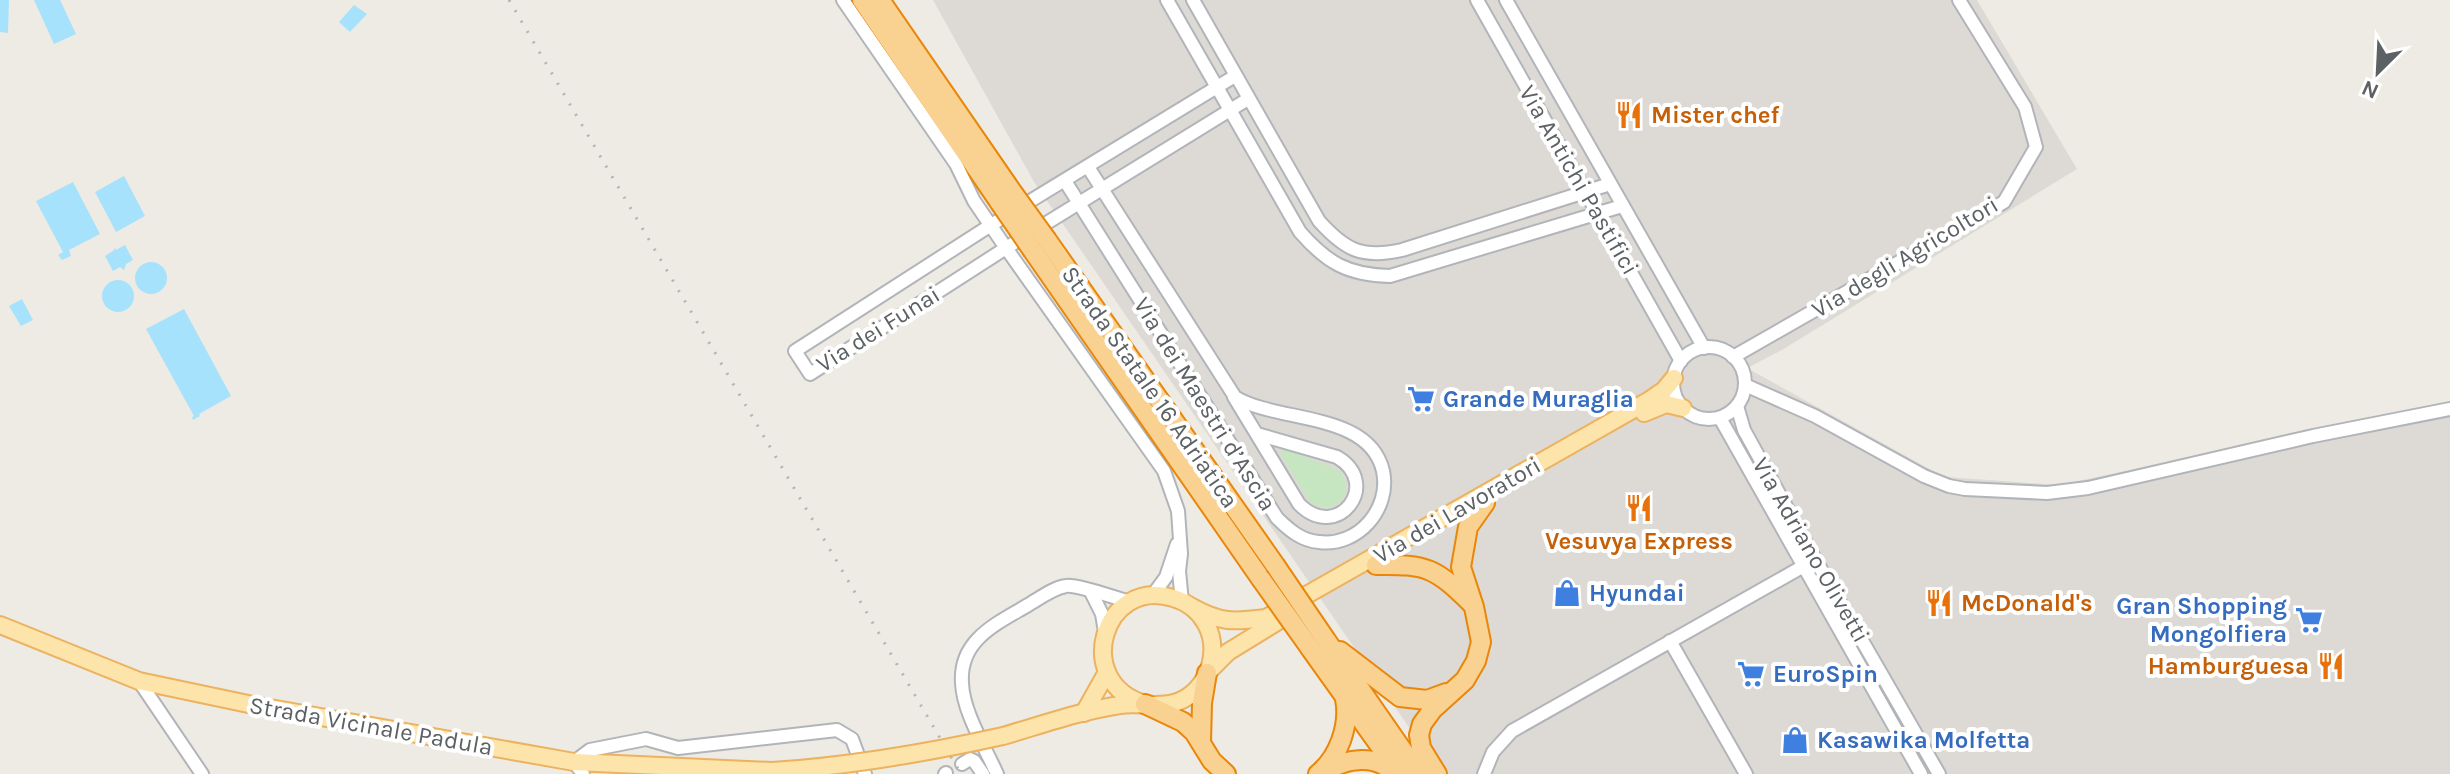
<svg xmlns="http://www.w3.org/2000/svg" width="2450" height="774" font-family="Karla,sans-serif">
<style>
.industrial{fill:#dddad6}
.green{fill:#c6e5c1}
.water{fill:#a6e2fc}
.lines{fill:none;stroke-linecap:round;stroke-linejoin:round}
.minor-casing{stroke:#b1b5b9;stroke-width:16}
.major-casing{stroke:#ecb25f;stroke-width:20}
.highway-casing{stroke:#ea8608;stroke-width:22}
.minor{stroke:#fff;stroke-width:12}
.major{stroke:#fce4ab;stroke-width:16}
.highway{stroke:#f9d190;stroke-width:18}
.rail{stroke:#b3b4b4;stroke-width:3;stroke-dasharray:2 10;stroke-linecap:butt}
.major-bridge-casing{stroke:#ecb25f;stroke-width:20;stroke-linecap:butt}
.highway-bridge-casing{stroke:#ea8608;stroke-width:22;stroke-linecap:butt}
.major-bridge{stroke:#fce4ab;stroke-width:16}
.highway-bridge{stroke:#f9d190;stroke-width:18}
.labels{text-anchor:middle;stroke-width:8;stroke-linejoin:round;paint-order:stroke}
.food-label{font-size:24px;font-weight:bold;fill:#c56008;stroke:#fff;text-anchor:start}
.street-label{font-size:24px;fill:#5c6164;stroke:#fff}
.shop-label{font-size:24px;font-weight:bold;fill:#366cbe;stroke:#fff;text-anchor:start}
</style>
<rect width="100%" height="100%" fill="#eeebe4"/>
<path class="industrial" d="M933,0H1977L2077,169L1782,350L1747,368L1933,471L1947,477L2059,485L2450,403V774H1441L1034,182Z"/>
<path class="green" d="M1285,449L1339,470C1358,493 1334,518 1310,502L1281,455V450Z"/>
<g class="water">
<path d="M0,0H9L8,33L0,32Z"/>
<path d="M34,0H60L76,34L54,44Z"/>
<path d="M354,5L367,14L350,32L339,22Z"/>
<path d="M124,176L145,216L116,232L95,192Z"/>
<path d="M73,182L100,234L69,250L71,256L62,260L58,255L63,252L36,201Z"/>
<path d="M125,245L133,260L126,264L124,270L120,267L113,271L105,256L113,251L115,248L116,250Z"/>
<circle cx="151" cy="278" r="16"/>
<circle cx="118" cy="296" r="16"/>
<path d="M22,299L33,320L21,326L9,306Z"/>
<path d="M184,309L231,396L199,414L200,416L193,420L192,417L194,416L146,329Z"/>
</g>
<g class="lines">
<g class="minor-casing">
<g id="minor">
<path d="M843,0L956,164L974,201L1006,248L1164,471L1178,511L1181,554L1179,571L1182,602"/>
<path d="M1167,0L1300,232C1327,263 1348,275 1390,276L1622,206"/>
<path d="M1193,0L1319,221C1345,250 1362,259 1402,250L1610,184"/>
<path d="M1477,0L1681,361"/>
<path d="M1506,0L1704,348"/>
<path d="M1235,76L991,225L795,351L810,374L1006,248L1248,99"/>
<path d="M1065,181L1277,518C1289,530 1302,541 1319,542C1358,547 1391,509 1383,471C1369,411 1277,423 1235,397L1088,167"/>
<circle cx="1709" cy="383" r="36"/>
<path d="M1733,357L2004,202L2036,147L2025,107L1959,0"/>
<path d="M1745,385L1815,416L1924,476L1949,486L1965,489L2047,493L2088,488L2313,436L2450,409"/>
<path d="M1234,397L1299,504C1337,543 1383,484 1337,457L1257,434"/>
<path d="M1737,406L1744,430L1815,559L1939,774"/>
<path d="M1720,418L1921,774"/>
<path d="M1091,592L1102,614L1105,632"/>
<path d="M1152,596L1166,577L1177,544"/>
<path d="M1670,641L1746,774"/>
<path d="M139,681L202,774"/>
<path d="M962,764L970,759L974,761L983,774"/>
<path d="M583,774L574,762L590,750L646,739L678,748L837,730L852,739L865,774"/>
<path d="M945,774L946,773"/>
<path d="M997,774C985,747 963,712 962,683C959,640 996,624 1028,605C1040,598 1053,588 1066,586C1076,584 1118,599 1131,602"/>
<path d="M1484,774L1493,752L1512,731L1809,563"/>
</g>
</g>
<g class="major-casing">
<g id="major">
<path d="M1644,413L1666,404L1683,408"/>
<path d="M1192,607C1221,623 1233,622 1266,618L1648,401L1664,390L1674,378"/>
<path d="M0,625L139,681L253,705L574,762L772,771"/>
<path d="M1207,673L1228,652L1280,620"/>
<path d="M1084,713L1107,672"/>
<path d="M1003,736C1041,725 1080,711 1120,705C1138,702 1156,708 1174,703C1188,699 1199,689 1206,676C1214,660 1215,640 1206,624C1199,611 1187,602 1173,598C1104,576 1071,682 1145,704"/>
</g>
</g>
<g class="highway-casing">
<g id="highway">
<path d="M862,0L1000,203"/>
<path d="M880,0L1013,193"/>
<path d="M1047,240L1275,565"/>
<path d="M1033,251L1261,579"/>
<path d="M1376,565C1428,564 1435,568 1472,604"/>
<path d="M1326,640L1419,774"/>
<path d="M1310,648L1400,774"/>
<path d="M1340,651L1400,697L1427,700L1446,693"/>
<path d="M1145,704L1183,722L1194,732L1212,761L1226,774"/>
<path d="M1201,742L1202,703L1207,673"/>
<path d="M1326,771C1347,758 1376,754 1394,773"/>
<path d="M1318,774C1339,757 1350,725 1345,699"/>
<path d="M1437,774L1421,748L1419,735L1422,724L1433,709L1465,680L1476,661L1481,642L1474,607L1461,567L1468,527L1485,503"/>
</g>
</g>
<use href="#minor" class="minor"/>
<use href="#major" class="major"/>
<use href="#highway" class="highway"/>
<path class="rail" d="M509,0L961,774"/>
<g class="major-bridge-casing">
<path id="major-bridge" d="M772,771C851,766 926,753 1003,736"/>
</g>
<g class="highway-bridge-casing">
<g id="highway-bridge">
<path d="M1013,193L1047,240"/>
<path d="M1000,203L1033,251"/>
<path d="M1275,565L1326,640"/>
<path d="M1261,579L1310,648"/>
</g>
</g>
<use href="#major-bridge" class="major-bridge"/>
<use href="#highway-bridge" class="highway-bridge"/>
</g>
<defs>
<g id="restaurant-bare" transform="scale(2.16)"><path d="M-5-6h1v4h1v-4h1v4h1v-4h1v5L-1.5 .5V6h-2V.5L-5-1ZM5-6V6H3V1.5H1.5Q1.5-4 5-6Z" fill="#e8710a" stroke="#fff" stroke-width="2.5" paint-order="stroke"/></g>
<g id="supermarket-bare" transform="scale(2.16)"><path d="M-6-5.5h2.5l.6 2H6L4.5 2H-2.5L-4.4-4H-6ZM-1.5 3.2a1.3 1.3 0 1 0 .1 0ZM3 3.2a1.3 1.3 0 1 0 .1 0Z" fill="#3f7fe0" stroke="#fff" stroke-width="2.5" paint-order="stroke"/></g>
<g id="shop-bare" transform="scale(2.16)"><path d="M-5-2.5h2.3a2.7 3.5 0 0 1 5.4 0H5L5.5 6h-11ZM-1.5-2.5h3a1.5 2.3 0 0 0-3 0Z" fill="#3f7fe0" stroke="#fff" stroke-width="2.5" paint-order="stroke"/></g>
</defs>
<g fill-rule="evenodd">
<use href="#restaurant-bare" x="1629" y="115"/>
<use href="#supermarket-bare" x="1421" y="399"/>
<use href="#restaurant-bare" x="1639" y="508"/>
<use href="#shop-bare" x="1567" y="593"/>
<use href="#restaurant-bare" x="1939" y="603"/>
<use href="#supermarket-bare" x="2309" y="620"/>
<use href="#restaurant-bare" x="2331" y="666"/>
<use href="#supermarket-bare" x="1751" y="674"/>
<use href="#shop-bare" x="1795" y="740"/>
</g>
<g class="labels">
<g class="food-label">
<text x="1651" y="123">Mister chef</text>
<text x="1639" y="549" text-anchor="middle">Vesuvya Express</text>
<text x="1961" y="611">McDonald's</text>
<text x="2309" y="674" text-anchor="end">Hamburguesa</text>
</g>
<g class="street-label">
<text transform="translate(1579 180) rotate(60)" y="8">Via Antichi Pastifici</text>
<text transform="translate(1905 257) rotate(-31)" y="8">Via degli Agricoltori</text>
<text transform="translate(878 329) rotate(-32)" y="8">Via dei Funai</text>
<text transform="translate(1150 387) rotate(55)" y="8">Strada Statale 16 Adriatica</text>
<text transform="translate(1205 404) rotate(58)" y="8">Via dei Maestri d’Ascia</text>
<text transform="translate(1457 510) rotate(-30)" y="8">Via dei Lavoratori</text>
<text transform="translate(1811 550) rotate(60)" y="8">Via Adriano Olivetti</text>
<text transform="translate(371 726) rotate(10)" y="8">Strada Vicinale Padula</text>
</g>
<g class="shop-label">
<text x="1443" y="407">Grande Muraglia</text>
<text x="1589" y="601">Hyundai</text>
<text x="2287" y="614" text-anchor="end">Gran Shopping<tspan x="2287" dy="28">Mongolfiera</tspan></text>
<text x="1773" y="682">EuroSpin</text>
<text x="1817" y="748">Kasawika Molfetta</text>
</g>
</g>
<g transform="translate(2378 72) rotate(204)" stroke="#ffffff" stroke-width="6" paint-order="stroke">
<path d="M0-6L14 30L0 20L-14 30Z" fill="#5c6164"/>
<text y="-12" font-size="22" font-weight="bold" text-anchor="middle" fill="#5c6164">N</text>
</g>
</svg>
